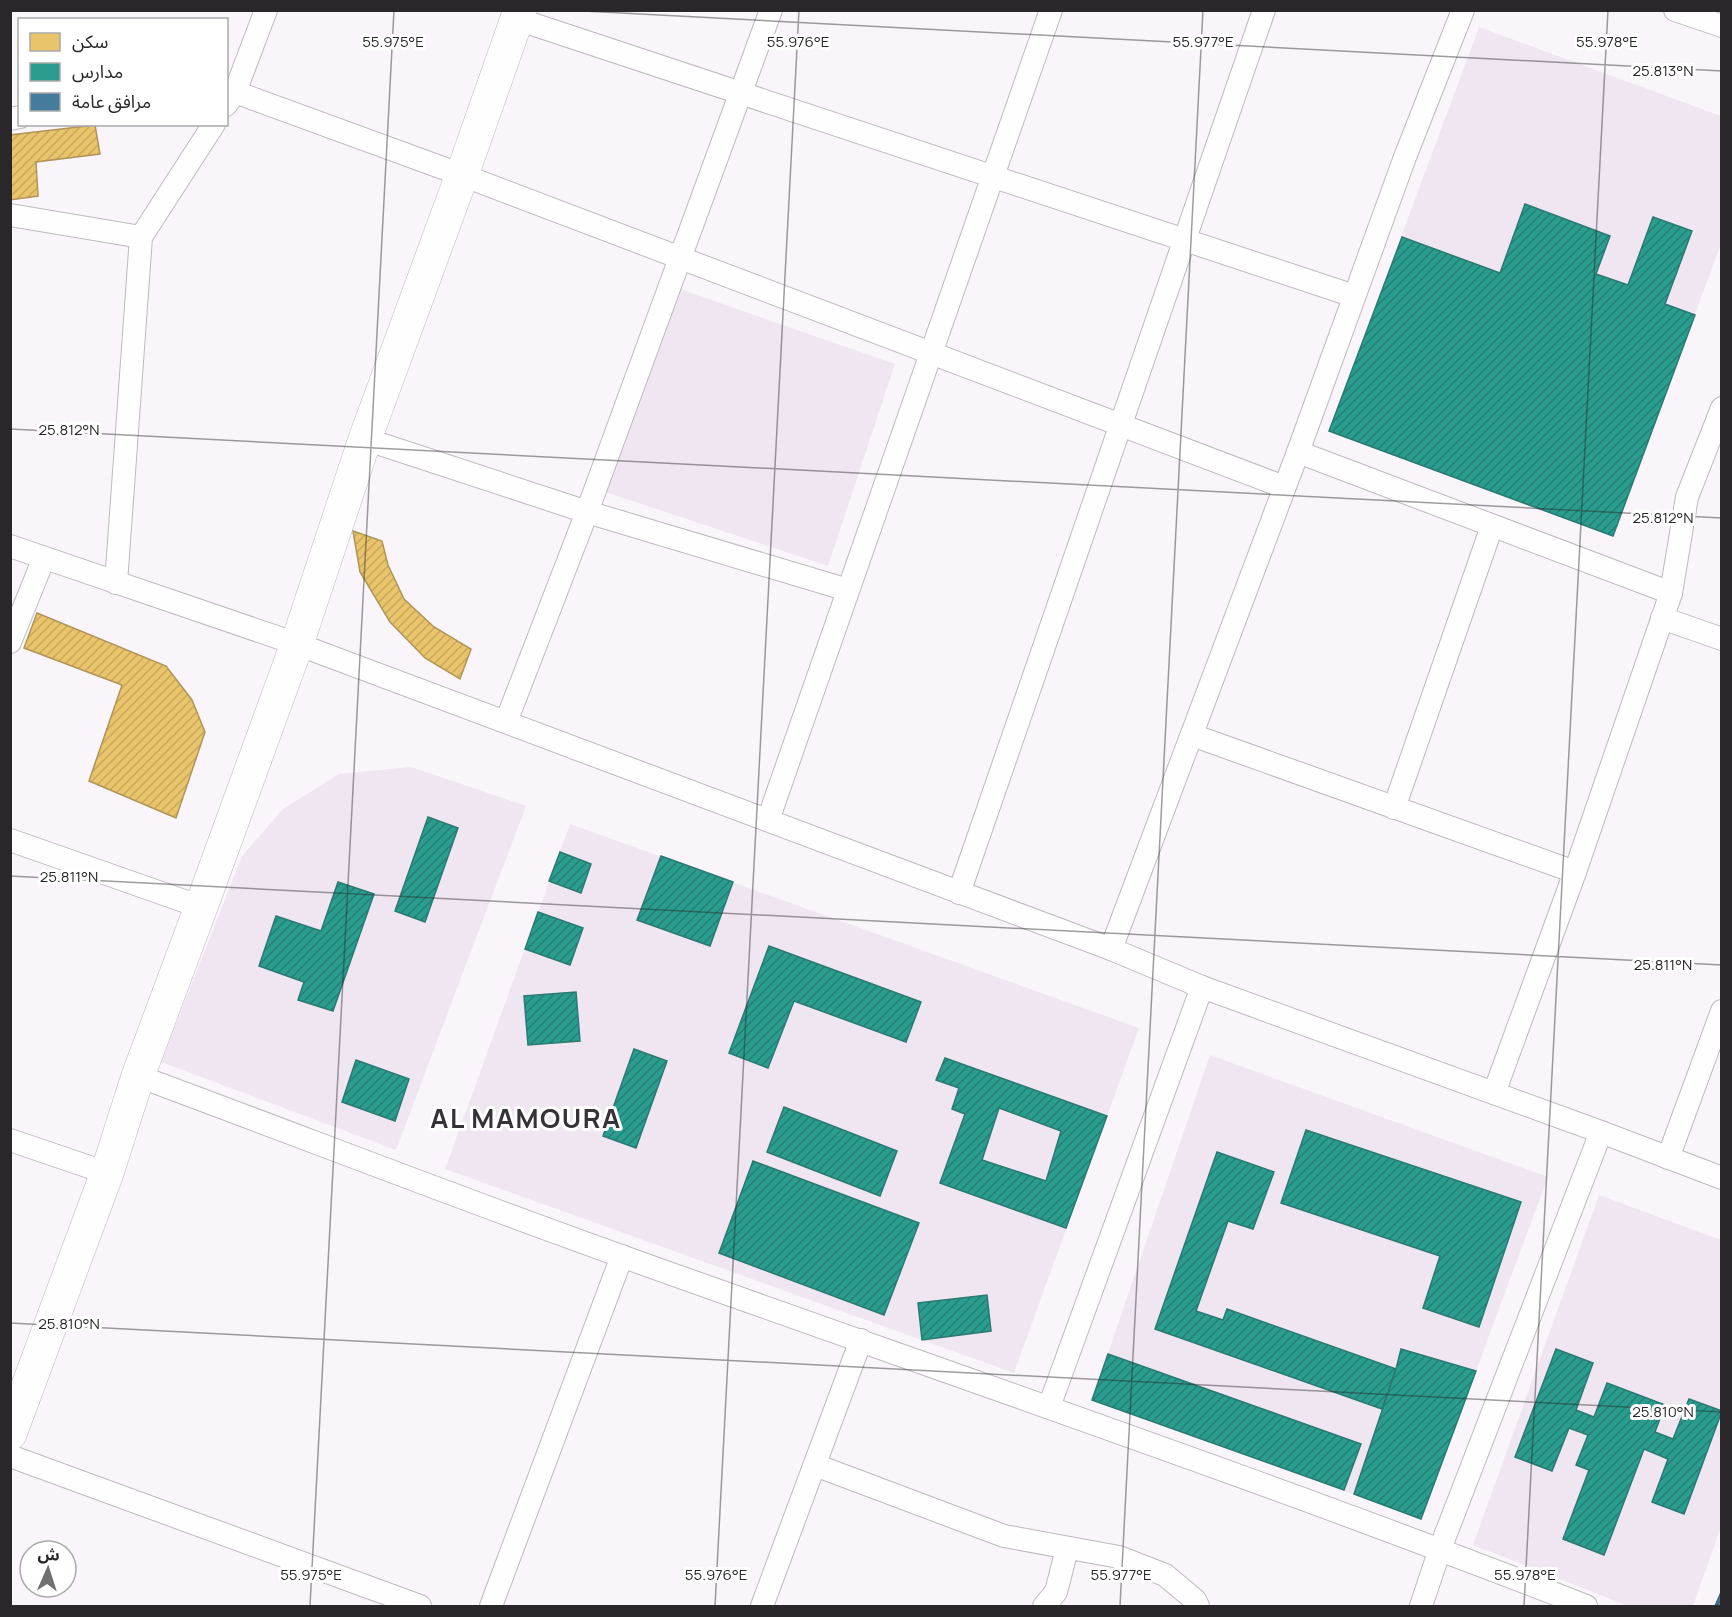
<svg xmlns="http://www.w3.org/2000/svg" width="1732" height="1617" font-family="Manrope,'Noto Sans Arabic',sans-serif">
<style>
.built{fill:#f0e6f2}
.homes{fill:url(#homes-hatch);stroke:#af9557;stroke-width:1.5}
.schools{fill:url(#schools-hatch);stroke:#2a7a71;stroke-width:1.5;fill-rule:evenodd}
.public{fill:url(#public-hatch);stroke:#3d627a;stroke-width:1.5}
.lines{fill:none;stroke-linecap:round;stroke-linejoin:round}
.street-casing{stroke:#bebabe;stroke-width:24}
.secondary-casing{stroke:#bebabe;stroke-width:34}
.street{stroke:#fefefe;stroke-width:22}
.secondary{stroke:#fefefe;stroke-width:33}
.ticks{fill:none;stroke:#29272a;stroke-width:1.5;stroke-opacity:0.45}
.labels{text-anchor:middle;stroke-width:6;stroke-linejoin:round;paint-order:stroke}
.district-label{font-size:27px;font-weight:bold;letter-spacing:1.5px;fill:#373139;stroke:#fff}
.ticks-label{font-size:15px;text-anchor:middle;fill:#29272a;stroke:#fff;stroke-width:6;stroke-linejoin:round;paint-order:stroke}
</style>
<defs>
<pattern id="homes-hatch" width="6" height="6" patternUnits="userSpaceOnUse" patternTransform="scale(1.5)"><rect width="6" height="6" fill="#e9c46a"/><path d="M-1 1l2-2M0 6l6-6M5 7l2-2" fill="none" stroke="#c8a85c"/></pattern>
<pattern id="schools-hatch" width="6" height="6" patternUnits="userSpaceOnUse" patternTransform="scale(1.5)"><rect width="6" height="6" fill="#2a9d8f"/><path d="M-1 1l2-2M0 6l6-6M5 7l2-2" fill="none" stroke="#248075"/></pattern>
<pattern id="public-hatch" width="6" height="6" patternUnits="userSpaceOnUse" patternTransform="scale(1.5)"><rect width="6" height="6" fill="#457b9d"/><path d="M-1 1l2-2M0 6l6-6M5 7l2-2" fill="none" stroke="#3a6580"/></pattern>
</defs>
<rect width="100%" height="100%" fill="#faf5fb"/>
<g class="built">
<path d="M1479,27L1721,116V244L1613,536L1329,431Z"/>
<path d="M677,288L895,364L828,566L605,492Z"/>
<path d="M411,767L526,806L396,1150L161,1062L242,856L283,809L339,774Z"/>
<path d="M570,824L1139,1028L1014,1373L445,1169Z"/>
<path d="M1210,1055L1548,1177L1421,1519L1092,1400Z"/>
<path d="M1599,1195L1721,1240V1527L1693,1606H1628L1473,1545Z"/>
</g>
<g class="homes">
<path d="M95,125L100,154L36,162L38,196L10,200V135Z"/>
<path d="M353,531L382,541L388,565L404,599L434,627L471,649L460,679L425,658L390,622L360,572Z"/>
<path d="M37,613L166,666L192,700L205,732L176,818L89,781L122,685L24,648Z"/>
</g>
<g class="schools">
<path d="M1525,204L1610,236L1596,274L1628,285L1653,217L1692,231L1665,304L1695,315L1613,536L1329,431L1402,237L1500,273Z"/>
<path d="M428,817L458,828L425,922L395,911Z"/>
<path d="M560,852L591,864L581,893L549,881Z"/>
<path d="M661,856L733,882L710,946L637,920Z"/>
<path d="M338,882L374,894L333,1011L298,1000L304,982L259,966L276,916L321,931Z"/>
<path d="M538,912L583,928L570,965L525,949Z"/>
<path d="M769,946L921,1002L906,1042L794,1001L768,1068L729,1053Z"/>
<path d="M576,992L580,1041L528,1045L524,996Z"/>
<path d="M634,1049L667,1061L636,1148L603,1136Z"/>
<path d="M945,1058L1107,1116L1066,1228L940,1183L965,1114L952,1109L959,1088L936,1080ZM999,1108L1061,1131L1046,1181L982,1160Z"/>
<path d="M356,1060L409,1079L395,1121L342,1102Z"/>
<path d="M784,1107L897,1151L880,1196L767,1152Z"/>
<path d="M1306,1130L1521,1202L1479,1327L1423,1308L1440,1256L1281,1203Z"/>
<path d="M1217,1152L1274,1172L1253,1229L1228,1221L1196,1311L1223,1320L1227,1309L1396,1369L1382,1409L1155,1329Z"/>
<path d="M753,1161L919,1223L884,1315L719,1253Z"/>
<path d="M987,1295L991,1331L922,1340L918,1303Z"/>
<path d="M1401,1349L1476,1371L1421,1519L1354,1494L1396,1369Z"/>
<path d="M1556,1349L1593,1363L1576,1410L1594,1417L1607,1383L1665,1405L1655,1432L1673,1439L1689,1399L1722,1411L1684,1514L1652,1502L1668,1459L1644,1449L1604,1555L1563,1539L1589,1470L1576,1465L1588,1435L1569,1428L1552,1471L1515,1457Z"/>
<path d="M1108,1354L1361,1444L1344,1490L1092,1400Z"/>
</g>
<path class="public" d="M1722,1590V1606H1715Z"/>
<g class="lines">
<g class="street-casing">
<g id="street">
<path d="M1675,10L1722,26"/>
<path d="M517,19L1354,296"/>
<path d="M235,92L462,175L1284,487"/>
<path d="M226,105L235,92L266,10"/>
<path d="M10,119L20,117"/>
<path d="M10,215L141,237"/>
<path d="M365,439L587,512L848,590"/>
<path d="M1298,452L1671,593"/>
<path d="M10,546L297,644L1111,949L1202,987L1601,1132L1722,1178"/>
<path d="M116,583L141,237L214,124"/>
<path d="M1662,618L1722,639"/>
<path d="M10,642L44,558"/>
<path d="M506,722L587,512L771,10"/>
<path d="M1192,735L1575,872"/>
<path d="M1394,808L1492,526"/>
<path d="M768,820L1051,10"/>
<path d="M10,840L201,907"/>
<path d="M959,893L1264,10"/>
<path d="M1111,949L1298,452L1405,157L1463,10"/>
<path d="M138,1076C300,1136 461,1199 624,1257C945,1372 1269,1482 1586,1606"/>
<path d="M1494,1093L1575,872L1671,593L1687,497L1722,408"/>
<path d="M10,1140L107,1173"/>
<path d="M1668,1158L1722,1011"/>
<path d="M1049,1407L1202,987"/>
<path d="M10,1456L420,1606"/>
<path d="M815,1465L1004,1536L1119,1557L1165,1575L1195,1600L1198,1606"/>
<path d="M491,1606L622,1256"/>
<path d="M762,1606L861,1340"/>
<path d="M1044,1606L1056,1592L1067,1549"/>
<path d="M1421,1606L1440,1549L1601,1132"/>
</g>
</g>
<g class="secondary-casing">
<path id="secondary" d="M10,1434L107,1173L138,1076L201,907L297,644L365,439L462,175L520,10"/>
</g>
<use href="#street" class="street"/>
<use href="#secondary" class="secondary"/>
</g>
<path class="ticks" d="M564,10L1722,71M10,429L1722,518M10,876L1722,965M10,1323L1722,1412M310,1606L394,10M715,1606L799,10M1120,1606L1203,10M1524,1606L1608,10"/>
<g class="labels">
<g class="district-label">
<text x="526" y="1128">AL MAMOURA</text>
</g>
</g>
<g class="ticks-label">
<text x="393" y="47">55.975°E</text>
<text x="798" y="47">55.976°E</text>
<text x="1203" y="47">55.977°E</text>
<text x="1607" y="47">55.978°E</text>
<text x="1663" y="76">25.813°N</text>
<text x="69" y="435">25.812°N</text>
<text x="1663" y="523">25.812°N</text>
<text x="69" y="882">25.811°N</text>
<text x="1663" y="970">25.811°N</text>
<text x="69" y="1329">25.810°N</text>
<text x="1663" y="1417">25.810°N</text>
<text x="311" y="1580">55.975°E</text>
<text x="716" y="1580">55.976°E</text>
<text x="1121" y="1580">55.977°E</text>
<text x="1525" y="1580">55.978°E</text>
</g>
<rect width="1732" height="1617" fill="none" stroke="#29272a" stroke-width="24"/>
<rect x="18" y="18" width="210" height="108" fill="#ffffff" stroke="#a9a9aa" stroke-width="1.5"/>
<rect x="30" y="33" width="30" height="18" fill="#e9c46a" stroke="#a9a9aa" stroke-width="1.5"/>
<text x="72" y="48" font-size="18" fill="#29272a">سكن</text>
<rect x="30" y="63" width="30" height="18" fill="#2a9d8f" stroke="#a9a9aa" stroke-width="1.5"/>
<text x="72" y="78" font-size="18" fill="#29272a">مدارس</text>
<rect x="30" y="93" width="30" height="18" fill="#457b9d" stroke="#a9a9aa" stroke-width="1.5"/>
<text x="72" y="108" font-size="18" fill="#29272a">مرافق عامة</text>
<g transform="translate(48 1569) rotate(3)"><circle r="28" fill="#ffffff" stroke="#a9a9aa" stroke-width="1.5"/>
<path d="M0-4.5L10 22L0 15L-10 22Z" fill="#726f73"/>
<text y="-9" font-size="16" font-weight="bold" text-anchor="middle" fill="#29272a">ش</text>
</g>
</svg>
